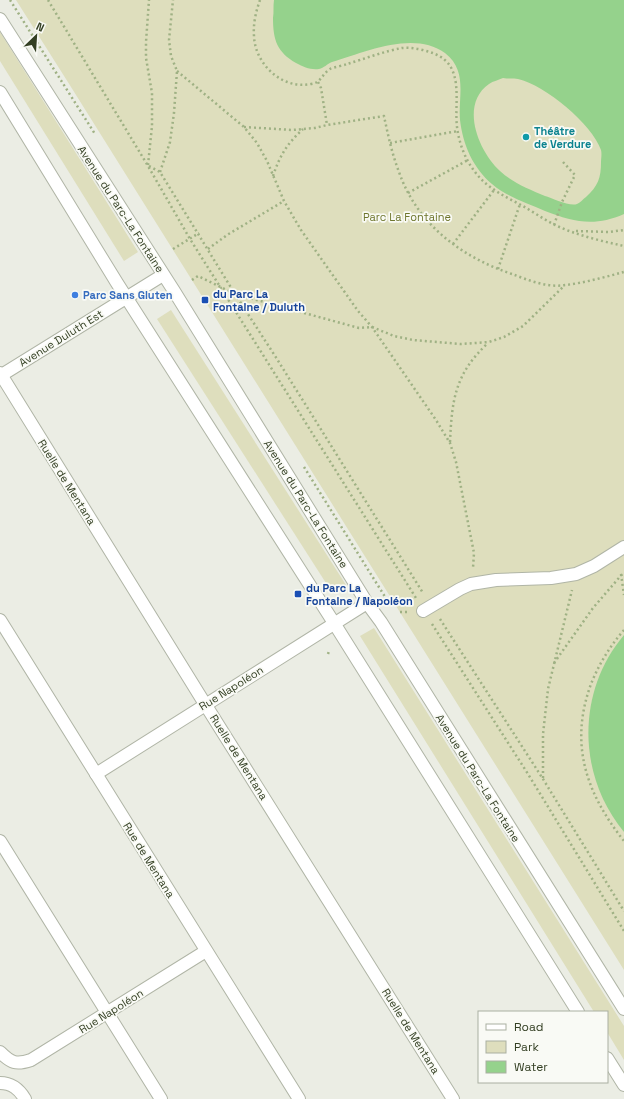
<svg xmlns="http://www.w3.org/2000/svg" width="624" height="1099" font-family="'Space Grotesk',sans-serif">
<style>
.green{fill:#dedebd}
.water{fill:#95d28c;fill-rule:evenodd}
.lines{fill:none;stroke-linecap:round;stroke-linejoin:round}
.minor-casing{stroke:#b0b5a6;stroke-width:14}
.path{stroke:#9fb184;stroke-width:2.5;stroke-dasharray:2 3;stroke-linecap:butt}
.minor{stroke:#fff;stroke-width:12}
.culture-dot{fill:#0f9aa8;stroke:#f9faf5;stroke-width:1.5}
.shop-dot{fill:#3f7fe0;stroke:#f9faf5;stroke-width:1.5}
.transit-dot{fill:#1a4fb4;stroke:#f9faf5;stroke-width:1.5}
.labels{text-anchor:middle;stroke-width:3.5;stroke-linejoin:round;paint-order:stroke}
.culture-label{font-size:11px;font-weight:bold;fill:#0d838f;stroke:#f9faf5;text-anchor:start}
.street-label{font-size:11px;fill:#333f23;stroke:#f9faf5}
.park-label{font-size:11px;fill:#6e762d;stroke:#f9faf5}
.transit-label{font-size:11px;font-weight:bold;fill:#164399;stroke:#f9faf5;text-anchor:start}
.shop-label{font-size:11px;font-weight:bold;fill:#366cbe;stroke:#f9faf5;text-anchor:start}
</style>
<rect width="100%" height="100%" fill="#ebede4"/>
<g class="green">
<path d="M16,0H624V970L71,87Z"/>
<path d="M0,32L138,252L124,261L0,61Z"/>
<path d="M171,310L346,585L333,594L157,319Z"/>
<path d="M374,628L624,1026V1060L607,1032V1012H594L360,636Z"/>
</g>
<g class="water">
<path d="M274,0H624V214C595,227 573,222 545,211C527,203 507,197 492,184C473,168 463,145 460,120C458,96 468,71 445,53C414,30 365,52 332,62C327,64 324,68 319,69C310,70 304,67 296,63C277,52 273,40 273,18C274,12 273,6 274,0ZM503,78C508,79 513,78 518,79C545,85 592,124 601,150C602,154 601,159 601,162C601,178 598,186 586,197C583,199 580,203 577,204C570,207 552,198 545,196C529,189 513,183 500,171C479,152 459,105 489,84C493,81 499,80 503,78Z"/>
<path d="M624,635V832C577,775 576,692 624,635Z"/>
</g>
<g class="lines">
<g class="minor-casing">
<g id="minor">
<path d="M0,19L174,291L367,603L381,622L624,1009"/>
<path d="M0,92L117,283L334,623L578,1012"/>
<path d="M0,373L205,704L453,1099"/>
<path d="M0,376L163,275"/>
<path d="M423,611L460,589L471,584L496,580L551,578L576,574L594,566L624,547"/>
<path d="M0,620L299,1099"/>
<path d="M96,774L367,603"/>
<path d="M0,841L161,1099"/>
<path d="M0,1052C11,1063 16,1065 31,1060L206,951"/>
<path d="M607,1058L624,1085"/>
<path d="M0,1083C12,1083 19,1089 25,1099"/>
</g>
</g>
<g class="path">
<path d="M10,0L95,134"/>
<path d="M48,0L148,166L190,239L416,598"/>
<path d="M260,0C256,11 253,24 254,36C255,64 282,90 311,84C321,83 322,74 330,69C334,67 342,66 347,64C364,59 385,51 402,48C413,47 425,50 435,54C465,66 454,102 457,127C459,143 465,159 475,172C487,188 504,196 521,205C532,211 543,219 555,225C576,235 601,241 624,246"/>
<path d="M177,71L244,127L257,143L267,161L284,201L301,230L358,311L372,327L436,420L450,443L456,462L474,553L473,568"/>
<path d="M318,82L321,88L327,125"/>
<path d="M244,127L292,130L315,128L327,125L384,116C388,135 392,154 399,172C417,224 461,257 512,274C528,280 547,288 565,285C584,283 605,277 624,272"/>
<path d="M390,143L458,131"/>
<path d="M148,165L152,126V93L146,58V42L149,0"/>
<path d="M149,166L160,172L235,294L277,359L423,593"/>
<path d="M160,172L170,142L174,113L177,71L171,56L169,40L173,0"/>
<path d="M273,176C280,155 287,144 303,129"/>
<path d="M408,193L468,160"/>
<path d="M554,225L562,202L575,175L563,162"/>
<path d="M576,231L609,232L624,230"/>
<path d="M453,244L494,190"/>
<path d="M173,249L199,233"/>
<path d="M208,249L227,235L284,201"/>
<path d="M498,269L520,204"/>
<path d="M192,280L198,276L235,294L359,328L372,327L394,336L413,340L461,344L489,342L504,337L523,326L564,286"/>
<path d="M450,442C452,399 455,374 488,343"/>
<path d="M304,467L387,600"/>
<path d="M621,574L624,595"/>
<path d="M400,612H407"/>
<path d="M440,619L543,779L624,911"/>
<path d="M432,624L528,774L624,931"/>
<path d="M624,630C610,646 599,664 591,684C569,744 586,793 624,841"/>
<path d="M328,654L329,651"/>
<path d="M554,663L593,608L624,572"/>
<path d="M543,778V734L548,689L572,590"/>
</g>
<use href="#minor" class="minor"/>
</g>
<circle class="culture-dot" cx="526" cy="137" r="4"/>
<circle class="shop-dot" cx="75" cy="295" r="4"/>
<g class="transit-dot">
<rect x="201" y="296" width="8" height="8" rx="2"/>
<rect x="294" y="590" width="8" height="8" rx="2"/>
</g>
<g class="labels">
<g class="culture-label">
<text x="534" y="135">Théâtre<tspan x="534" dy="13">de Verdure</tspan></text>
</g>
<g class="street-label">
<text transform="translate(121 209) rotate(57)" y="4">Avenue du Parc-La Fontaine</text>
<text transform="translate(61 338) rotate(-32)" y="4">Avenue Duluth Est</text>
<text transform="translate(67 482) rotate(58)" y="4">Ruelle de Mentana</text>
<text transform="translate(306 504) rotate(58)" y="4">Avenue du Parc-La Fontaine</text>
<text transform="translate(231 688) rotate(-32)" y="4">Rue Napoléon</text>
<text transform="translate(239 757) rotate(58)" y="4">Ruelle de Mentana</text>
<text transform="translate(478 778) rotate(58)" y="4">Avenue du Parc-La Fontaine</text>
<text transform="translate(149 860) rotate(58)" y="4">Rue de Mentana</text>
<text transform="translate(111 1011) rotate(-32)" y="4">Rue Napoléon</text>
<text transform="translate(411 1031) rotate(58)" y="4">Ruelle de Mentana</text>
</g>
<g class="park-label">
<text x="407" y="221">Parc La Fontaine</text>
</g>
<g class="transit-label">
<text x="213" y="298">du Parc La<tspan x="213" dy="13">Fontaine / Duluth</tspan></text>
<text x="306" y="592">du Parc La<tspan x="306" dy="13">Fontaine / Napoléon</tspan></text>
</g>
<g class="shop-label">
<text x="83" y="299">Parc Sans Gluten</text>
</g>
</g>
<rect x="478" y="1011" width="130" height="72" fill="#f9faf5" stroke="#aaafa1"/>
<rect x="486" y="1024" width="20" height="6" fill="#ffffff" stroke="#aaafa1"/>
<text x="514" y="1031" font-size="12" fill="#333f23">Road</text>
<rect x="486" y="1041" width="20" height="12" fill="#dedebd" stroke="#aaafa1"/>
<text x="514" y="1051" font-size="12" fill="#333f23">Park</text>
<rect x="486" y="1061" width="20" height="12" fill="#95d28c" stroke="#aaafa1"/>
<text x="514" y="1071" font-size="12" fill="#333f23">Water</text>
<g transform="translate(36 36) rotate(25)" stroke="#f9faf5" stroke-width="3" paint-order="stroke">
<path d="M0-3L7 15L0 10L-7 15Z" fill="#333f23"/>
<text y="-6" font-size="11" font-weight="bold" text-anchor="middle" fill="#333f23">N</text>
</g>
</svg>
